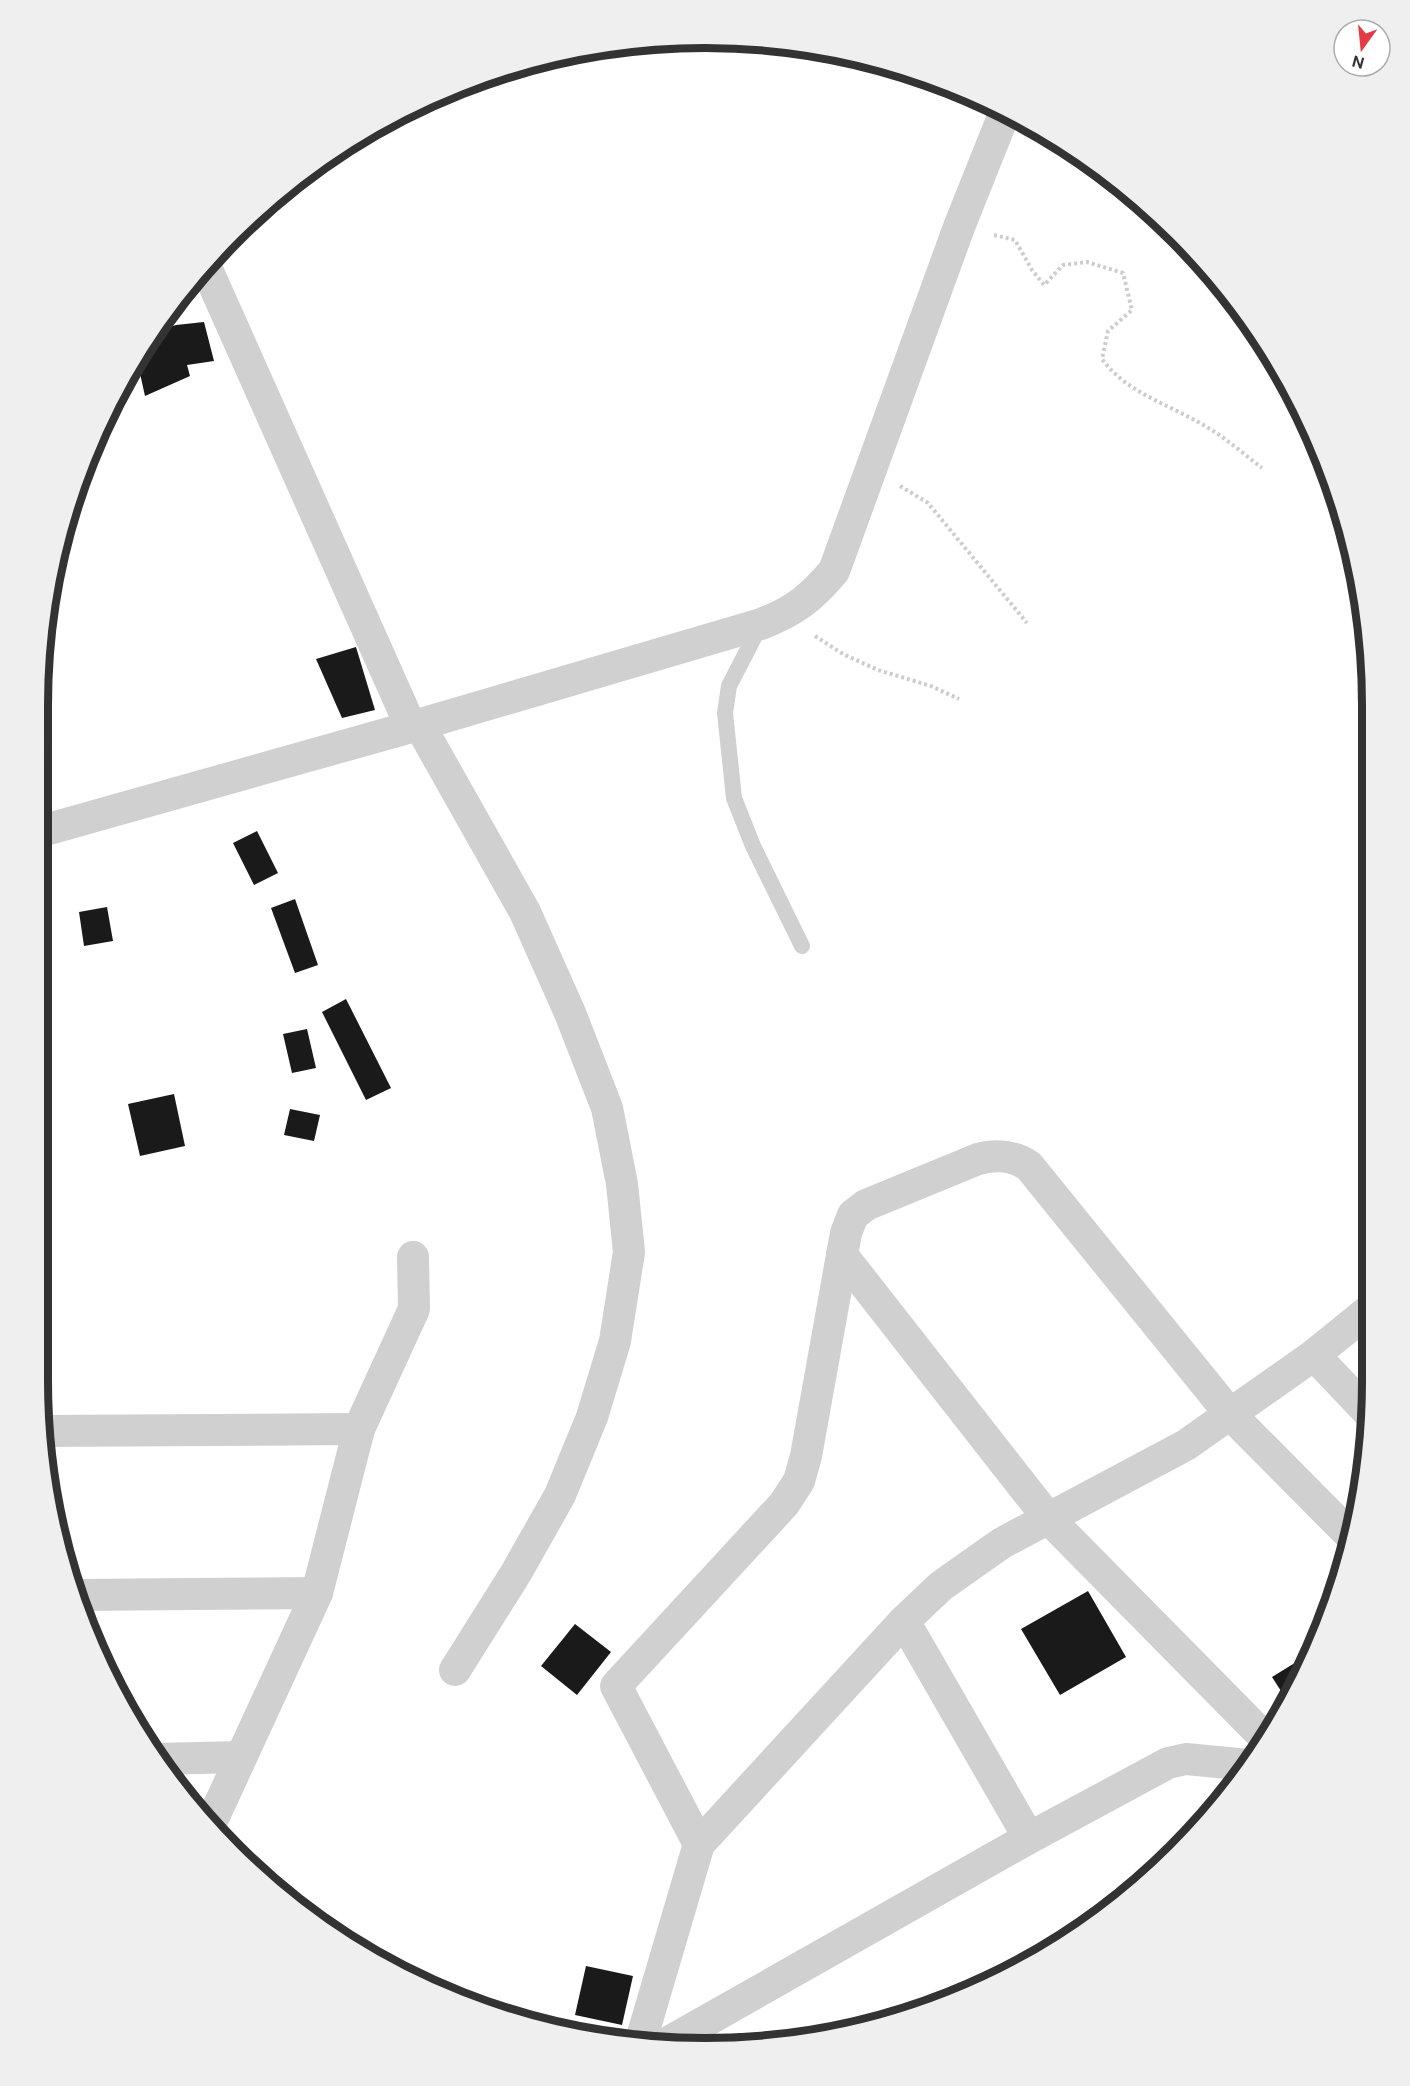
<svg xmlns="http://www.w3.org/2000/svg" width="1410" height="2086" font-family="'DM Sans',sans-serif">
<style>
.building{fill:#1a1a1a}
.lines{fill:none;stroke-linecap:round;stroke-linejoin:round}
.path{stroke:#cdcdcd;stroke-width:4;stroke-dasharray:3 3;stroke-linecap:butt}
.service{stroke:#d0d0d0;stroke-width:16}
.minor{stroke:#d0d0d0;stroke-width:32}
.rim{fill:none;stroke:#333;stroke-width:8}
</style>
<rect width="100%" height="100%" fill="#fff"/>
<g class="building">
<path d="M204,322L214,361L187,365L190,376L145,396L137,360L155,332L176,325Z"/>
<path d="M129,373L134,384L119,390L126,378Z"/>
<path d="M356,647L375,710L342,718L316,659Z"/>
<path d="M257,831L278,873L254,885L233,843Z"/>
<path d="M295,899L318,965L295,973L271,908Z"/>
<path d="M107,907L113,941L84,946L79,912Z"/>
<path d="M346,999L391,1088L366,1100L322,1012Z"/>
<path d="M307,1029L316,1068L292,1073L283,1034Z"/>
<path d="M174,1094L185,1146L140,1156L128,1104Z"/>
<path d="M290,1109L320,1115L314,1141L284,1135Z"/>
<path d="M1088,1591L1126,1657L1060,1695L1021,1629Z"/>
<path d="M575,1624L611,1652L577,1695L541,1666Z"/>
<path d="M1311,1653L1304,1677L1288,1702L1272,1677Z"/>
<path d="M586,1966L633,1976L622,2025L575,2015Z"/>
</g>
<g class="lines">
<g class="path">
<path d="M994,235L1015,240L1032,270L1044,285L1063,265L1087,262L1123,273L1132,310L1108,331L1102,359C1127,394 1174,406 1210,429C1228,440 1245,455 1262,468"/>
<path d="M900,486L928,503L1027,623"/>
<path d="M815,636L843,654L878,670L931,686L959,699"/>
</g>
<path class="service" d="M761,624L729,686L725,713L734,798L753,846L802,946"/>
<g class="minor">
<path d="M205,265L411,727"/>
<path d="M419,724L525,912L570,1013L607,1108L622,1184L629,1252L615,1341L592,1417L560,1495L516,1573L455,1670"/>
<path d="M38,832L411,727L761,624C795,611 811,598 834,571L959,227L1005,112"/>
<path d="M842,1255L1048,1518L1265,1738"/>
<path d="M1314,1355L1369,1413"/>
<path d="M43,1431L359,1429"/>
<path d="M73,1595L317,1593"/>
<path d="M904,1621L1029,1838"/>
<path d="M156,1759L241,1757"/>
<path d="M210,1825L317,1593L359,1429L414,1309L413,1257"/>
<path d="M699,1844L616,1686L784,1504L799,1481L806,1456L846,1233L853,1215L866,1205L978,1159C997,1154 1013,1155 1029,1166L1230,1414L1351,1536"/>
<path d="M640,2044L699,1844L904,1621L941,1586L1002,1543L1186,1445L1314,1355L1372,1308"/>
<path d="M660,2047L1029,1838L1168,1763L1186,1759L1248,1765"/>
</g>
</g>
<path d="M0 0H1410V2086H0ZM705 48H705A657 657 0 0 1 1362 705V1381A657 657 0 0 1 705 2038H705A657 657 0 0 1 48 1381V705A657 657 0 0 1 705 48Z" fill="#efefef" fill-rule="evenodd"/>
<path class="rim" d="M705 48H705A657 657 0 0 1 1362 705V1381A657 657 0 0 1 705 2038H705A657 657 0 0 1 48 1381V705A657 657 0 0 1 705 48Z"/>
<g transform="translate(1362 48) rotate(195)"><circle r="28" fill="#ffffff" stroke="#adadad" stroke-width="1.5"/>
<path d="M0-4.5L10 22L0 15L-10 22Z" fill="#e63946"/>
<text y="-9" font-size="16" font-weight="bold" text-anchor="middle" fill="#333333">N</text>
</g>
</svg>
